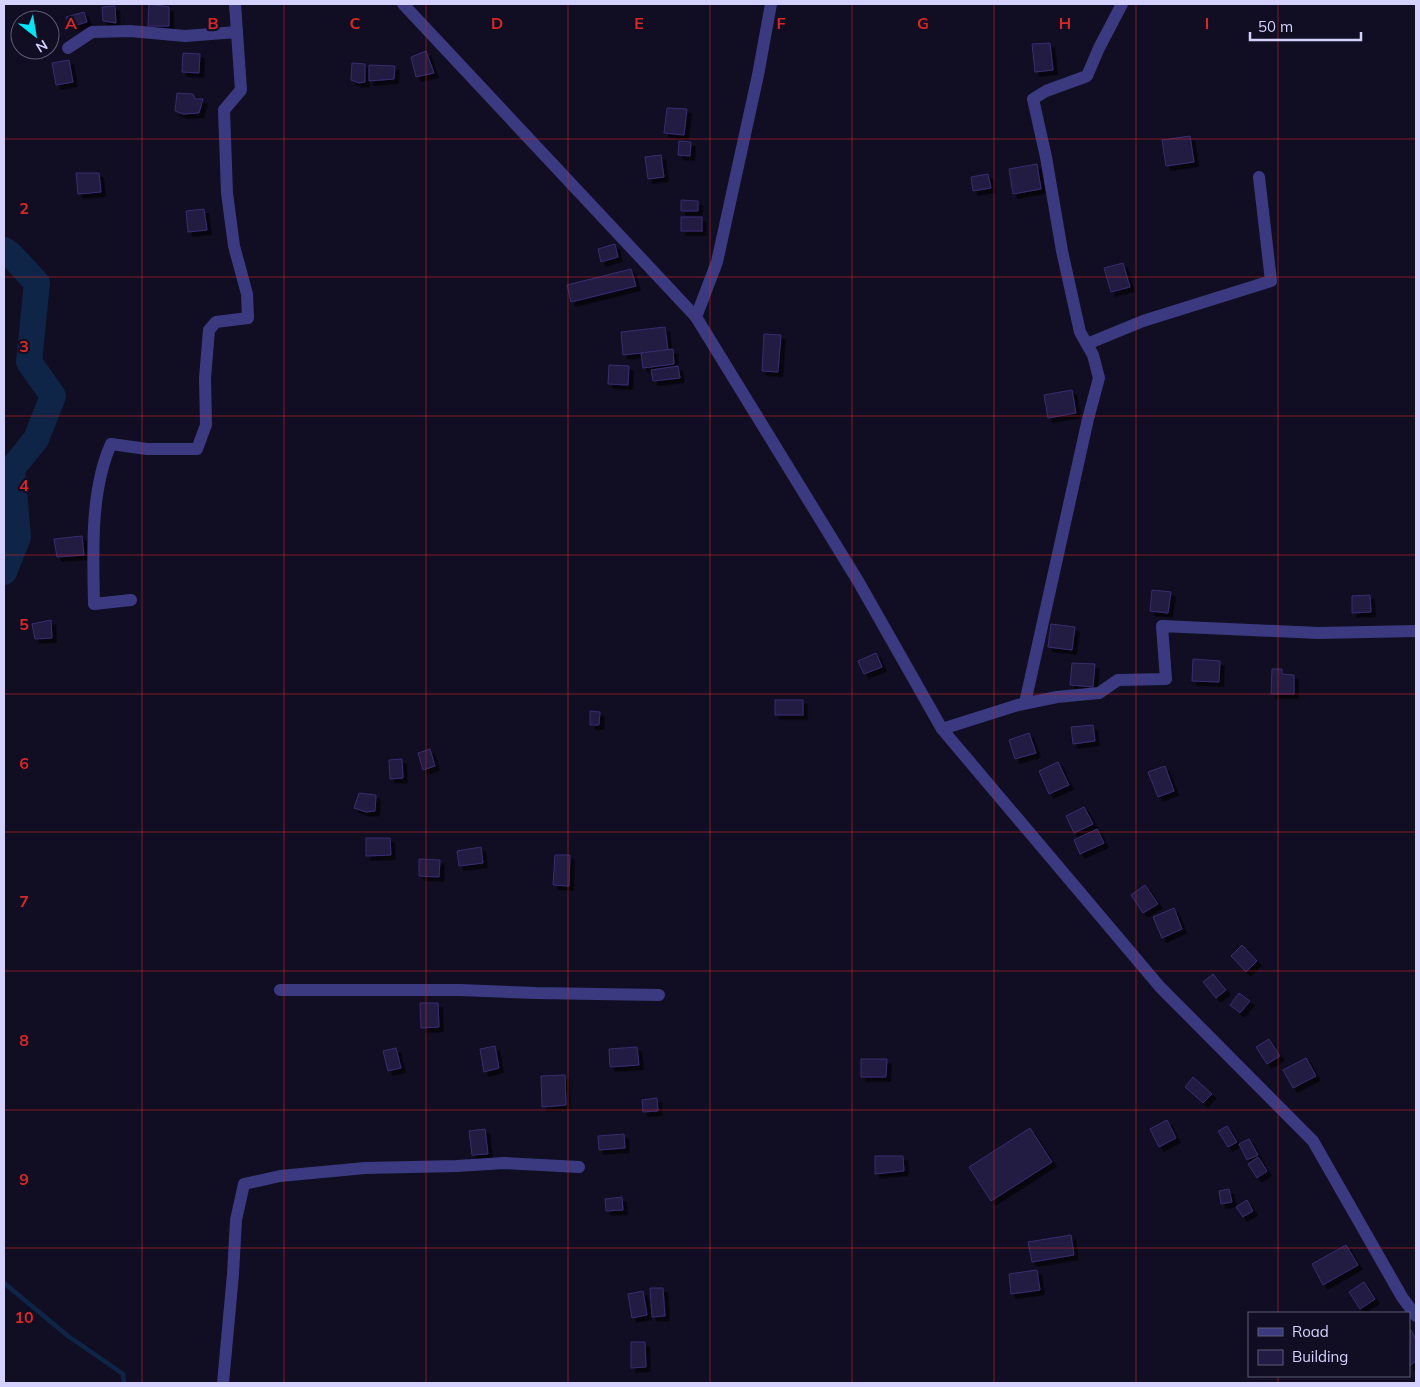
<svg xmlns="http://www.w3.org/2000/svg" width="1420" height="1387" font-family="Mulish,sans-serif">
<style>
.lines{fill:none;stroke-linecap:round;stroke-linejoin:round}
.stream{stroke:#0e2547;stroke-width:4.5}
.river{stroke:#0e2547;stroke-width:26}
.building{fill:#221b43;stroke:#392d6f;filter:url(#shadow)}
.minor{stroke:#3b3a81;stroke-width:12}
.tertiary{stroke:#3b3a81;stroke-width:12}
.grid{fill:none;stroke:#d62828;stroke-width:1;stroke-opacity:0.55}
.grid-label{font-size:16px;text-anchor:middle;font-weight:bold;fill:#d62828;stroke:#110e23;stroke-width:4.5;stroke-linejoin:round;paint-order:stroke}
</style>
<defs>
<filter id="shadow"><feDropShadow dx="4.5" dy="4.5" stdDeviation="0" flood-color="#0009"/></filter>
</defs>
<rect width="100%" height="100%" fill="#110e23"/>
<g class="lines">
<path class="stream" d="M4,1283L68,1336L123,1374L124,1383"/>
<path class="river" d="M4,250L10,254L37,283L29,362L53,396L36,439L12,469L18,537L4,572"/>
</g>
<g class="building">
<path d="M149,4L169,7V26H148Z"/>
<path d="M115,6L116,23L103,21L102,7Z"/>
<path d="M84,12L87,22L70,27L66,17Z"/>
<path d="M20,31V47L16,32Z"/>
<path d="M1050,43L1053,70L1035,72L1032,44Z"/>
<path d="M426,51L434,73L416,77L411,57Z"/>
<path d="M183,53L200,54L199,73L182,72Z"/>
<path d="M69,60L73,82L56,85L52,63Z"/>
<path d="M352,63L365,64V82L359,83L351,80Z"/>
<path d="M369,65L395,66L394,79L369,81Z"/>
<path d="M177,93L193,94L195,99H203L199,113L183,114L175,111Z"/>
<path d="M667,108L687,109L684,135L664,133Z"/>
<path d="M1190,136L1194,162L1166,166L1162,140Z"/>
<path d="M679,141L691,142L690,156L678,155Z"/>
<path d="M661,155L664,177L648,179L645,157Z"/>
<path d="M1037,164L1041,189L1013,194L1009,169Z"/>
<path d="M76,173H99L101,192L78,194Z"/>
<path d="M988,174L991,188L973,191L971,177Z"/>
<path d="M681,200L698,201V211H681Z"/>
<path d="M204,209L207,230L188,232L186,211Z"/>
<rect x="681" y="217" width="21" height="14"/>
<path d="M615,244L618,257L601,262L598,249Z"/>
<path d="M1123,263L1130,287L1111,292L1104,268Z"/>
<path d="M631,269L636,286L571,302L567,285Z"/>
<path d="M665,327L668,350L623,355L621,332Z"/>
<path d="M764,334L781,335L778,372L762,371Z"/>
<path d="M673,349L674,364L643,368L641,353Z"/>
<path d="M609,365L629,366L628,385L608,384Z"/>
<path d="M678,366L680,378L653,381L651,370Z"/>
<path d="M1072,390L1076,413L1048,418L1044,395Z"/>
<path d="M82,536L84,555L57,557L54,539Z"/>
<path d="M1152,590L1171,592L1168,613L1150,611Z"/>
<path d="M1370,595L1371,612L1352,613V596Z"/>
<path d="M51,620L52,638L35,639L32,624Z"/>
<path d="M1051,624L1075,627L1072,650L1048,647Z"/>
<path d="M876,653L882,667L864,674L858,661Z"/>
<path d="M1193,659L1220,661L1219,682L1192,681Z"/>
<path d="M1072,663L1095,664L1093,687L1070,685Z"/>
<path d="M1272,669H1282V674L1294,675V694H1271Z"/>
<rect x="775" y="700" width="28" height="15"/>
<path d="M590,711L600,712L599,725H590Z"/>
<path d="M1093,725L1095,741L1073,744L1071,727Z"/>
<path d="M1029,733L1036,753L1015,759L1009,740Z"/>
<path d="M430,749L435,766L423,770L418,753Z"/>
<path d="M402,759L403,778L390,779L389,760Z"/>
<path d="M1058,762L1069,785L1049,794L1039,771Z"/>
<path d="M1165,766L1174,791L1158,797L1148,772Z"/>
<path d="M359,793L376,795L375,811L366,812L354,808Z"/>
<path d="M1084,807L1093,824L1074,833L1066,816Z"/>
<path d="M1097,829L1104,843L1080,854L1074,840Z"/>
<path d="M366,838H390L391,855L366,856Z"/>
<path d="M481,847L483,863L459,866L457,851Z"/>
<path d="M555,855H570L569,886L553,885Z"/>
<path d="M419,859L440,860L439,877L419,876Z"/>
<path d="M1145,885L1158,904L1143,913L1131,895Z"/>
<path d="M1174,908L1182,929L1162,938L1153,917Z"/>
<path d="M1242,945L1257,961L1246,972L1231,956Z"/>
<path d="M1213,974L1226,990L1216,998L1203,982Z"/>
<path d="M1239,993L1250,1001L1240,1013L1230,1005Z"/>
<path d="M420,1003H438L439,1027L421,1028Z"/>
<path d="M1269,1039L1280,1056L1267,1064L1256,1047Z"/>
<path d="M495,1046L499,1068L484,1072L480,1049Z"/>
<path d="M637,1047L639,1065L610,1067L609,1049Z"/>
<path d="M396,1048L401,1068L388,1071L383,1051Z"/>
<path d="M1306,1058L1316,1076L1293,1088L1283,1070Z"/>
<path d="M861,1059H887L886,1077H861Z"/>
<path d="M565,1075L566,1105L542,1107L541,1076Z"/>
<path d="M1193,1077L1212,1094L1203,1103L1185,1087Z"/>
<path d="M657,1098L658,1111L643,1112L642,1100Z"/>
<path d="M1167,1120L1176,1138L1159,1147L1150,1129Z"/>
<path d="M1227,1126L1237,1142L1228,1147L1218,1131Z"/>
<path d="M1030,1128L1052,1162L991,1201L969,1167Z"/>
<path d="M485,1129L488,1154L472,1155L469,1131Z"/>
<path d="M624,1134L625,1148L599,1150L598,1136Z"/>
<path d="M1249,1139L1258,1155L1247,1160L1239,1144Z"/>
<path d="M875,1156H903L904,1171L875,1174Z"/>
<path d="M1258,1157L1267,1171L1257,1178L1248,1164Z"/>
<path d="M1229,1189L1232,1202L1221,1204L1219,1191Z"/>
<path d="M622,1197L623,1210L606,1211L605,1199Z"/>
<path d="M1247,1200L1253,1211L1243,1217L1236,1207Z"/>
<path d="M1071,1235L1074,1255L1032,1262L1028,1242Z"/>
<path d="M1346,1245L1358,1265L1323,1285L1312,1264Z"/>
<path d="M1037,1270L1040,1290L1011,1294L1009,1274Z"/>
<path d="M1364,1282L1375,1299L1360,1309L1349,1292Z"/>
<path d="M650,1288H663L665,1316L652,1317Z"/>
<path d="M643,1291L647,1315L632,1318L628,1294Z"/>
<path d="M1411,1330L1416,1340V1361L1409,1366V1332Z"/>
<path d="M631,1342H645L646,1367L631,1368Z"/>
</g>
<g class="lines">
<g class="minor">
<path d="M68,48L92,32L130,31L185,36L237,32"/>
<path d="M1087,344L1143,321L1271,281L1259,177"/>
<path d="M131,600L94,604C93,553 90,491 111,444L147,449H197L206,425L205,378L209,330L216,322L248,318L247,294L234,246L227,193L224,110L241,90L235,4"/>
<path d="M1025,703L1088,419L1099,378L1093,355L1080,332L1062,251L1046,157L1033,99L1046,91L1087,76L1099,48L1122,4"/>
<path d="M942,729L1018,705L1057,697L1099,693L1118,680L1166,679L1162,626L1318,633L1416,631"/>
<path d="M280,990H460L536,993L659,995"/>
<path d="M223,1383L233,1274L236,1220L244,1184L280,1176L365,1168L457,1166L504,1163L579,1167"/>
</g>
<g class="tertiary">
<path d="M403,4L696,317"/>
<path d="M771,4L758,75L717,262L696,317L858,581L942,729L1160,987L1313,1141L1402,1297L1416,1316"/>
</g>
</g>
<path class="grid" d="M142,4V1383M284,4V1383M426,4V1383M568,4V1383M710,4V1383M852,4V1383M994,4V1383M1136,4V1383M1278,4V1313M4,139H1416M4,277H1416M4,416H1416M4,555H1416M4,694H1416M4,832H1416M4,971H1416M4,1110H1416M4,1248H1416M1278,1376V1383"/>
<g class="grid-label">
<text x="71" y="29">A</text>
<text x="213" y="29">B</text>
<text x="355" y="29">C</text>
<text x="497" y="29">D</text>
<text x="639" y="29">E</text>
<text x="781" y="29">F</text>
<text x="923" y="29">G</text>
<text x="1065" y="29">H</text>
<text x="1207" y="29">I</text>
<text x="24" y="214">2</text>
<text x="24" y="352">3</text>
<text x="24" y="491">4</text>
<text x="24" y="630">5</text>
<text x="24" y="769">6</text>
<text x="24" y="907">7</text>
<text x="24" y="1046">8</text>
<text x="24" y="1185">9</text>
<text x="24" y="1323">10</text>
</g>
<rect width="1420" height="1387" fill="none" stroke="#d5d1fe" stroke-width="10"/>
<rect x="1248" y="1312" width="162" height="65" fill="#110e23" stroke="#5f5c7b"/>
<rect x="1258" y="1328" width="25" height="8" fill="#3b3a81" stroke="#5f5c7b"/>
<text x="1292" y="1337" font-size="15" fill="#d5d1fe">Road</text>
<rect x="1258" y="1350" width="25" height="15" fill="#221b43" stroke="#5f5c7b"/>
<text x="1292" y="1362" font-size="15" fill="#d5d1fe">Building</text>
<g transform="translate(35 35) rotate(149)"><circle r="24" fill="#110e23" stroke="#5f5c7b"/>
<path d="M0-4L9 19L0 12L-9 19Z" fill="#05e3f6"/>
<text y="-8" font-size="14" font-weight="bold" text-anchor="middle" fill="#d5d1fe">N</text>
</g>
<path d="M1250 32v8h111v-8" fill="none" stroke="#d5d1fe" stroke-width="2.5"/>
<text x="1258" y="32" font-size="15" fill="#d5d1fe" stroke="#110e23" stroke-width="4" paint-order="stroke">50 m</text>
</svg>
